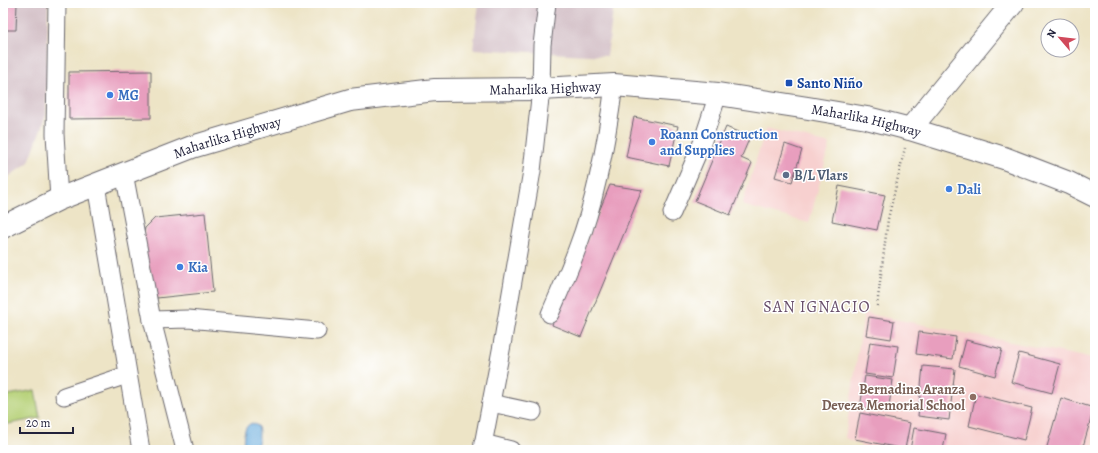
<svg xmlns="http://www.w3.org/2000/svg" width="1098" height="453" font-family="Alegreya,serif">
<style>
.built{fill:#f7d0cf}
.industrial{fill:#d2bec5}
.green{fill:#b5d076;stroke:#6c7958}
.water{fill:#66aadb;stroke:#44668b}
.building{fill:#e89ebe}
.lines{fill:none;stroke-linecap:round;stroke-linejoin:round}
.minor-casing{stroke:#69666c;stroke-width:19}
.major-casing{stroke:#69666c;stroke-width:24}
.path{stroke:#69666c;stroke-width:2.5;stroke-dasharray:1 3;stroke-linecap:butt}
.minor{stroke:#fff;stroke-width:17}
.major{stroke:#fff;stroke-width:22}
.transit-dot{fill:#1a4fb4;stroke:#fff;stroke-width:1.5}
.shop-dot{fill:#3f7fe0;stroke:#fff;stroke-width:1.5}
.service-dot{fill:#5c6f8a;stroke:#fff;stroke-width:1.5}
.education-dot{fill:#8d6e63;stroke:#fff;stroke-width:1.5}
.labels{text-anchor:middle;stroke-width:3;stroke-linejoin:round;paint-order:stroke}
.transit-label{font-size:14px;font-weight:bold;fill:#164399;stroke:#fff;text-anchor:start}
.street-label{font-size:14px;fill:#22223b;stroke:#fff}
.shop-label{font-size:14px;font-weight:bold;fill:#366cbe;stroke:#fff;text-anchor:start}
.service-label{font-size:14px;font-weight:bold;fill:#4e5e75;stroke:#fff;text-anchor:start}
.education-label{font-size:14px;font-weight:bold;fill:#785e54;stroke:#fff;text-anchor:end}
.quarter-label{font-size:16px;letter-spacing:1px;fill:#674d69;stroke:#fff}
</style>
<rect width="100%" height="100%" fill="#fff"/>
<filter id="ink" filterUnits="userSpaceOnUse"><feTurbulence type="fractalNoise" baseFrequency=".025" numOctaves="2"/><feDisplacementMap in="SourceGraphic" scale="8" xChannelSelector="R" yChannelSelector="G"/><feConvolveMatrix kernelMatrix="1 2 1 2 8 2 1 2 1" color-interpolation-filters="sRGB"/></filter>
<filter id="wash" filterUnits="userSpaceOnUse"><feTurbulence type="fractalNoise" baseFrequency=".012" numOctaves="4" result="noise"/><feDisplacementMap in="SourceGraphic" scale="16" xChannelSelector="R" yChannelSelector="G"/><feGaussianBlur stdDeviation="0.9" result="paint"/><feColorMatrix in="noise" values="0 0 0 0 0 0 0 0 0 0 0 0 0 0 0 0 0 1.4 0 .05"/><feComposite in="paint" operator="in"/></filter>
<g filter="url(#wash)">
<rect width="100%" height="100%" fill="#ede4c6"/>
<g class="built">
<path d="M766,128L830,144L809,223L742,205Z"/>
<path d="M864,313L1095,359V436L1092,450H871L845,438Z"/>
</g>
<g class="industrial">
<path d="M3,3H48L46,115L29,162L3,181Z"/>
<path d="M479,3H614L607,56L473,49Z"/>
</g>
<path class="green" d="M35,390L40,418L3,425V396Z"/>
<path class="water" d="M252,423L258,426C260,434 259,444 255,450H244C243,442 242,426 252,423Z"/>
<g id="blocks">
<g class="building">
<path d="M3,3H17L16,30H3Z"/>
<path d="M151,71V118L69,119V72Z"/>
<path d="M634,117L678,126L669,166L626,157Z"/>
<path d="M726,127L750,137L741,158L752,163L730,215L695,201Z"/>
<path d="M785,144L802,150L792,182L775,177Z"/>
<path d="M610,185L642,190L581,337L552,325Z"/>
<path d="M839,186L885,195L877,230L832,221Z"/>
<path d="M205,213L213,292L157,298L142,242L145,228L155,218Z"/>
<path d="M869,317L894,321L891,339L866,335Z"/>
<path d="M919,332L956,337L953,359L916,354Z"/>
<path d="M966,340L1002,349L995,376L959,366Z"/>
<path d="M870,342L898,346L893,378L865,374Z"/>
<path d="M1019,353L1060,364L1052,393L1011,382Z"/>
<path d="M923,366L955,369L949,420L918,416Z"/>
<path d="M865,376L893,380L888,412L860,408Z"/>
<path d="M976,394L1032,408L1024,440L969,426Z"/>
<path d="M1061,398L1094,408L1082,450H1046Z"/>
<path d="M860,413L910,423L905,449L855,439Z"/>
<path d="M914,428L946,434L943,450H910Z"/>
</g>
</g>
</g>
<g filter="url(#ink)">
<use href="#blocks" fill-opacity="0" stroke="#69666c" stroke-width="1"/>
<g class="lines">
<g class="minor-casing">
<g id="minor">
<path d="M57,3L55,134L59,199"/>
<path d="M124,173L152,320L185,450"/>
<path d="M96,185L141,450"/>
<path d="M672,213L702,143L718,94"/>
<path d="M550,314C559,293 569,271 577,249C597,197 607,140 614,85"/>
<path d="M152,320L188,319L317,331"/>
<path d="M64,396L127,375"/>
<path d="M491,403L533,412"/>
<path d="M483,443L511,450"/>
<path d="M482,450L502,345L532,171L541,89L542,45L547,3"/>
</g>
</g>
<g class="major-casing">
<g id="major">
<path d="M910,129L1013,3"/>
<path id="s1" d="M3,227L59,199L192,147L350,100L435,90L541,89L614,85L718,94L808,108L867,118L910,129L1004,158L1069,183L1095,196"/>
</g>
</g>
<path class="path" d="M877,306L888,219L905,148"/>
<use href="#minor" class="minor"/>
<use href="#major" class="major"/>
</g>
</g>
<rect class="transit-dot" x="785" y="79" width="8" height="8" rx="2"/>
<g class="shop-dot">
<circle cx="110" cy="95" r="4"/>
<circle cx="652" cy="142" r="4"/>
<circle cx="949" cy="189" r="4"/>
<circle cx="180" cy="267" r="4"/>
</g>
<circle class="service-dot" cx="786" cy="175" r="4"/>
<circle class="education-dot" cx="973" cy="397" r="4"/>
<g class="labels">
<g class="transit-label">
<text x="797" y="88">Santo Niño</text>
</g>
<g class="street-label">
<text dy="5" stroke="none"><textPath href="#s1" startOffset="566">Maharlika Highway</textPath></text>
<text dy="5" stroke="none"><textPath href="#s1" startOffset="890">Maharlika Highway</textPath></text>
<text dy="5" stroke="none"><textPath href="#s1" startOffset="242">Maharlika Highway</textPath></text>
</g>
<g class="shop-label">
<text x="118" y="100">MG</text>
<text x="660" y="139">Roann Construction<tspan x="660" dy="16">and Supplies</tspan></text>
<text x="957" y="194">Dali</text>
<text x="188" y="272">Kia</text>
</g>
<g class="service-label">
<text x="794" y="180">B/L Vlars</text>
</g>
<g class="education-label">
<text x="965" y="394">Bernadina Aranza<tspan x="965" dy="16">Deveza Memorial School</tspan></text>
</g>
<g class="quarter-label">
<text x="817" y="312">SAN IGNACIO</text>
</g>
</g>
<rect width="1098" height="453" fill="none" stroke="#fff" stroke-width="16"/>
<g transform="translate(1060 38) rotate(298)"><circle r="19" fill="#ffffff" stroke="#a7a7b1"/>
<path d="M0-3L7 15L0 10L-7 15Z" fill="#d1495b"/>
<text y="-6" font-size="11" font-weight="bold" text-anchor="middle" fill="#22223b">N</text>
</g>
<path d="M20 427v6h53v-6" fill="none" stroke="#22223b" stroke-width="2"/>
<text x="26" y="427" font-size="12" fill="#22223b" stroke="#ffffff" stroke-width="3" paint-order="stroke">20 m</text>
</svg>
